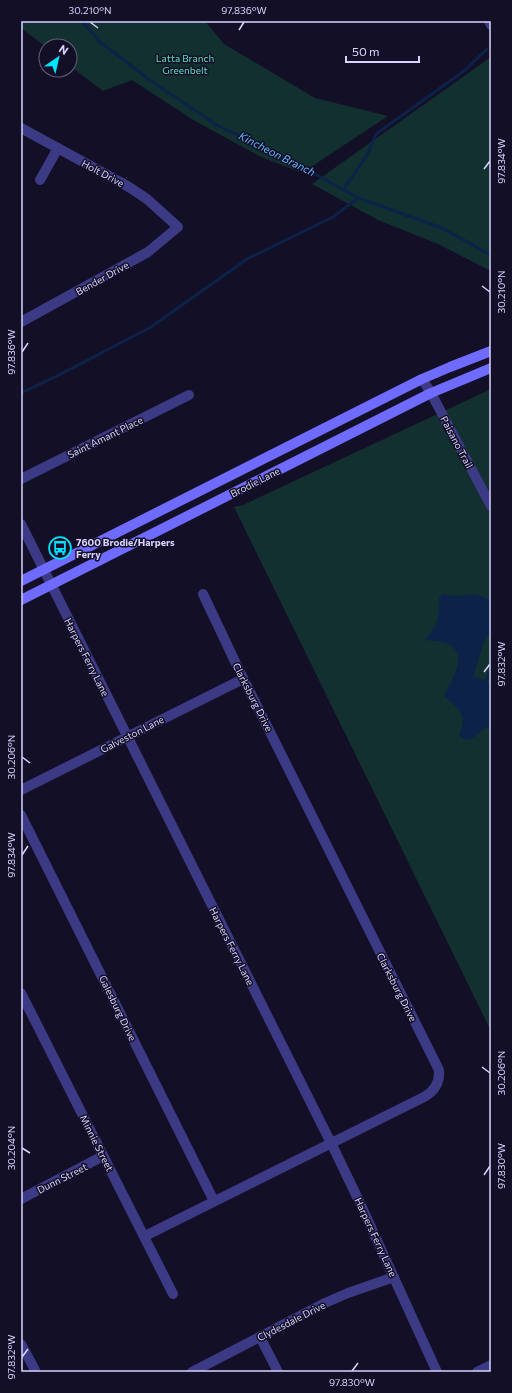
<svg xmlns="http://www.w3.org/2000/svg" width="512" height="1393" font-family="Commissioner,sans-serif">
<style>
.green{fill:#12302f}
.water{fill:#0c2248}
.lines{fill:none;stroke-linecap:round;stroke-linejoin:round}
.stream{stroke:#0c2248;stroke-width:3}
.minor{stroke:#3d3a85;stroke-width:10}
.tertiary{stroke:#3d3a85;stroke-width:10}
.secondary{stroke:#6f6bff;stroke-width:10}
.ticks{fill:none;stroke:#d9d4ff;stroke-width:1.5}
.labels{text-anchor:middle;stroke-width:3;stroke-linejoin:round;paint-order:stroke}
.park-label{font-size:10px;fill:#5fe0c0;stroke:#130f26}
.street-label{font-size:10px;fill:#d9d4ff;stroke:#130f26}
.poi-label{font-size:10px;font-weight:bold;fill:#d9d4ff;stroke:#130f26;text-anchor:start}
.water-label{font-size:11px;font-style:italic;fill:#62b6ff;stroke:#130f26}
.neatline{fill:none;stroke:#d9d4ff;stroke-width:1.5}
.ticks-label{font-size:10px;text-anchor:middle;fill:#d9d4ff}
</style>
<rect width="100%" height="100%" fill="#130f26"/>
<g class="green">
<path d="M21,21H205L224,44L315,98L388,116L302,173L259,156L195,121L132,80L103,91L70,66V46H46V47L21,28Z"/>
<path d="M491,57V271L438,244L378,220L312,184Z"/>
<path d="M491,389V1031L234,507L243,505Z"/>
</g>
<path class="water" d="M444,594L456,596L474,594L482,596L491,601V631L484,642L473,676L486,681L491,687V728H485L470,740L464,739L459,735C468,713 460,711 444,696C450,683 469,656 450,645C444,641 433,641 425,640C439,623 439,619 439,597Z"/>
<g class="lines">
<g class="stream">
<path d="M82,21L99,41L151,81L217,125L279,154L358,198L442,228L491,255"/>
<path d="M344,189L367,155L376,134L464,71L487,49"/>
<path d="M21,393L59,375L151,327L247,259L333,217L358,198"/>
<path d="M486,681L491,671"/>
</g>
<g class="minor">
<path d="M21,128L129,187L147,199L178,227L148,252L21,322"/>
<path d="M40,180L58,148"/>
<path d="M422,379L431,393L491,506"/>
<path d="M21,479L189,395"/>
<path d="M21,524L335,1151L359,1201L437,1372"/>
<path d="M21,790L243,679"/>
<path d="M21,815L214,1201"/>
<path d="M21,993L173,1294"/>
<path d="M21,1199L103,1156"/>
<path d="M145,1236L424,1097C435,1091 440,1082 439,1070L239,670L203,594"/>
<path d="M260,1337L278,1372"/>
<path d="M21,1344L35,1370"/>
<path d="M192,1372L325,1303L348,1293L394,1277"/>
<path d="M477,1372L491,1365"/>
</g>
<path class="tertiary" d="M489,21L491,25"/>
<g class="secondary">
<path d="M21,581L422,379L450,367L491,351"/>
<path d="M21,600L431,393L491,368"/>
</g>
</g>
<path class="ticks" d="M90,22L98,28M239,30L244,22M484,169L490,161M482,286L490,292M22,352L28,343M484,672L490,664M22,757L30,763M22,855L28,846M482,1067L490,1073M22,1148L30,1153M484,1175L490,1166M22,1357L28,1349M352,1371L358,1363"/>
<defs>
<g id="bus-ring" transform="scale(1.15)"><circle r="9.5" fill="#130f26" stroke="#00e5ff" stroke-width="1.5"/><path d="M-5-6H5V4H4V6H2V4H-2V6H-4V4H-5ZM-3.5-4V0h7V-4ZM-3.5 1.2v1.5H-2V1.2ZM2 1.2v1.5H3.5V1.2Z" fill="#00e5ff"/></g>
</defs>
<g fill-rule="evenodd">
<use href="#bus-ring" x="60" y="548"/>
</g>
<g class="labels">
<g class="park-label">
<text x="185" y="62">Latta Branch<tspan x="185" dy="12">Greenbelt</tspan></text>
</g>
<g class="street-label">
<text transform="translate(103 173) rotate(28)" y="4">Holt Drive</text>
<text transform="translate(102 278) rotate(-29)" y="4">Bender Drive</text>
<text transform="translate(105 437) rotate(-26)" y="4">Saint Amant Place</text>
<text transform="translate(457 442) rotate(62)" y="4">Paisano Trail</text>
<text transform="translate(255 482) rotate(-27)" y="4">Brodie Lane</text>
<text transform="translate(87 657) rotate(63)" y="4">Harpers Ferry Lane</text>
<text transform="translate(253 697) rotate(63)" y="4">Clarksburg Drive</text>
<text transform="translate(132 734) rotate(-27)" y="4">Galveston Lane</text>
<text transform="translate(232 946) rotate(63)" y="4">Harpers Ferry Lane</text>
<text transform="translate(397 987) rotate(63)" y="4">Clarksburg Drive</text>
<text transform="translate(118 1008) rotate(64)" y="4">Galesburg Drive</text>
<text transform="translate(97 1143) rotate(63)" y="4">Minnie Street</text>
<text transform="translate(62 1178) rotate(-27)" y="4">Dunn Street</text>
<text transform="translate(376 1237) rotate(65)" y="4">Harpers Ferry Lane</text>
<text transform="translate(291 1321) rotate(-27)" y="4">Clydesdale Drive</text>
</g>
<g class="poi-label">
<text x="76" y="546">7600 Brodie/Harpers<tspan x="76" dy="12">Ferry</tspan></text>
</g>
<g class="water-label">
<text transform="translate(277 154) rotate(27)" y="4">Kincheon Branch</text>
</g>
</g>
<rect width="512" height="1393" fill="none" stroke="#130f26" stroke-width="44"/>
<g transform="translate(58 58) rotate(34)"><circle r="19" fill="#130f26" stroke="#625e7d"/>
<path d="M0-3L7 15L0 10L-7 15Z" fill="#00e5ff"/>
<text y="-6" font-size="11" font-weight="bold" text-anchor="middle" fill="#d9d4ff">N</text>
</g>
<path d="M346 56v6h73v-6" fill="none" stroke="#d9d4ff" stroke-width="2"/>
<text x="352" y="56" font-size="12" fill="#d9d4ff" stroke="#130f26" stroke-width="3" paint-order="stroke">50 m</text>
<rect x="22" y="22" width="468" height="1349" class="neatline"/>
<g class="ticks-label">
<text x="90" y="14">30.210°N</text>
<text x="244" y="14">97.836°W</text>
<text transform="translate(501 161) rotate(-90)" y="4">97.834°W</text>
<text transform="translate(501 292) rotate(-90)" y="4">30.210°N</text>
<text transform="translate(11 352) rotate(-90)" y="4">97.836°W</text>
<text transform="translate(501 664) rotate(-90)" y="4">97.832°W</text>
<text transform="translate(11 757) rotate(-90)" y="4">30.206°N</text>
<text transform="translate(11 855) rotate(-90)" y="4">97.834°W</text>
<text transform="translate(501 1073) rotate(-90)" y="4">30.206°N</text>
<text transform="translate(11 1148) rotate(-90)" y="4">30.204°N</text>
<text transform="translate(501 1166) rotate(-90)" y="4">97.830°W</text>
<text transform="translate(11 1357) rotate(-90)" y="4">97.832°W</text>
<text x="352" y="1386">97.830°W</text>
</g>
</svg>
